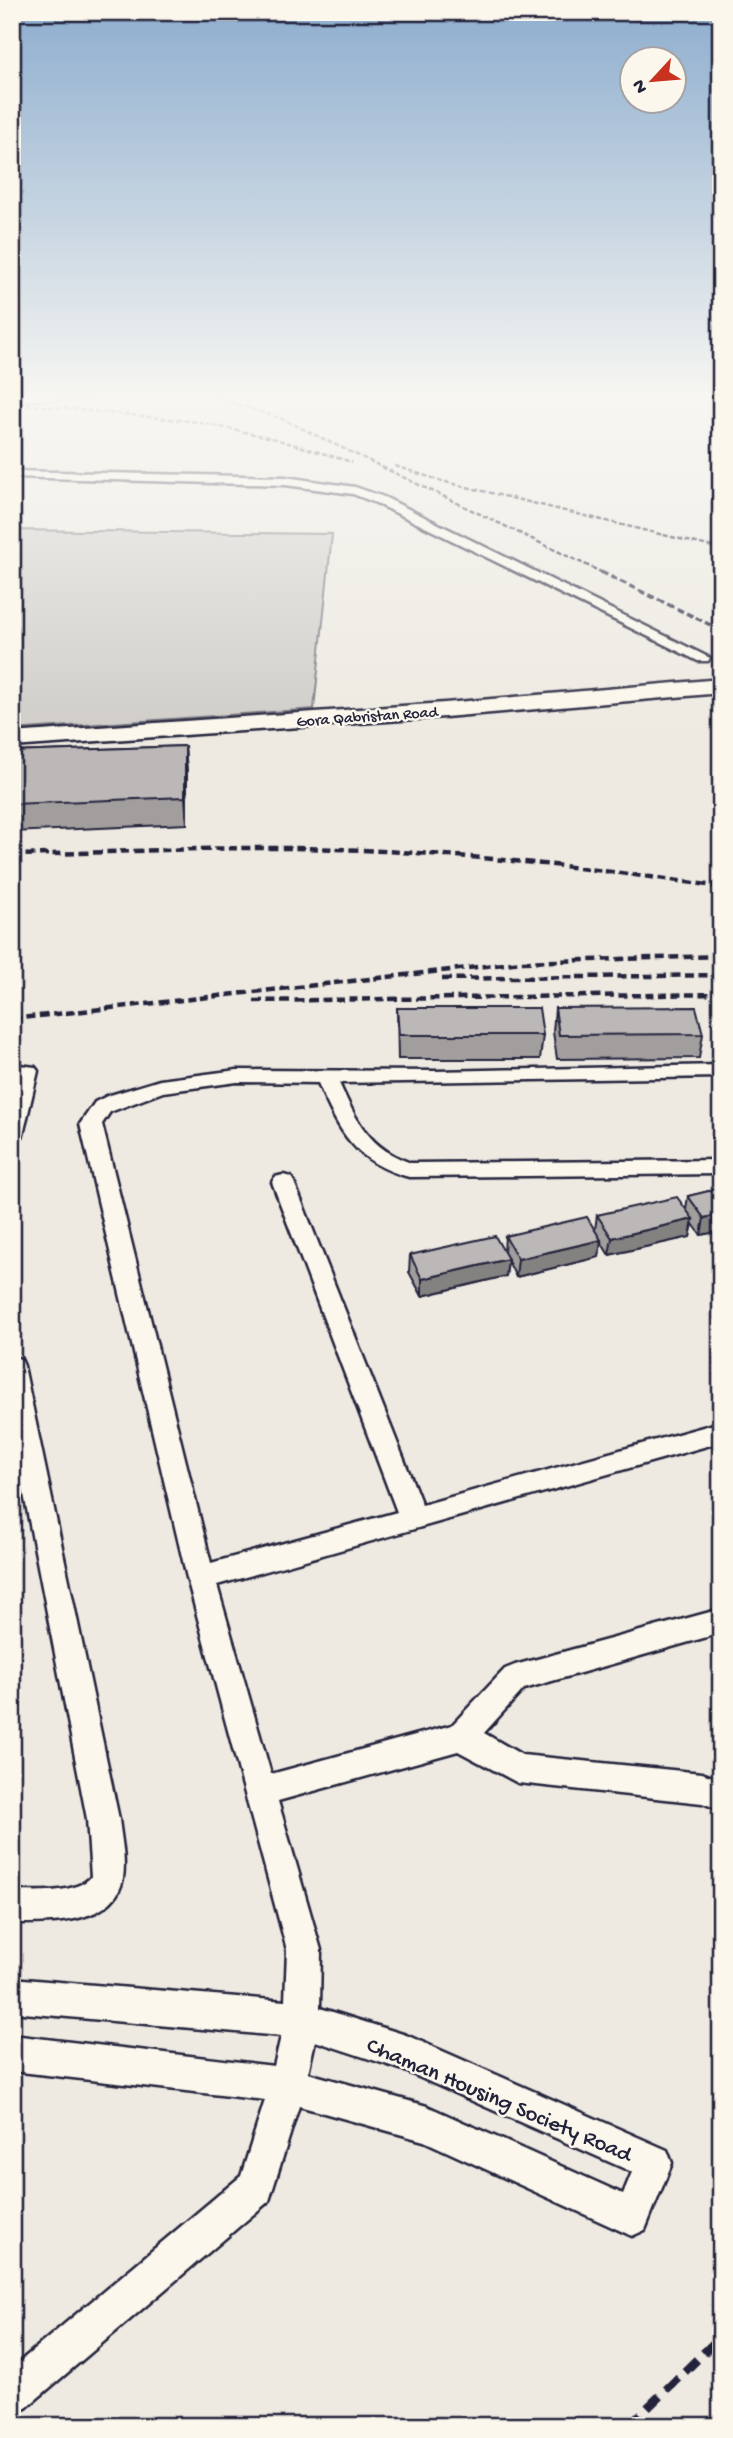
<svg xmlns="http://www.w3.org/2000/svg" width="733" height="2438" font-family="'Gochi Hand',sans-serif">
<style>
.green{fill:#d0cdc9;stroke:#797882;stroke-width:2}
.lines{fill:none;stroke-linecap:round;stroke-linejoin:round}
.street-casing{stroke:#22223b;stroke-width:5}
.primary-casing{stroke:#22223b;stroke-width:5}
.street{fill:#fbf7ec;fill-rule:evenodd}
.primary{fill:#fbf7ec;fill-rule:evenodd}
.rail-far3{stroke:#22223b;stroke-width:2.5;stroke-dasharray:5 2.5;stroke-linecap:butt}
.rail-far2{stroke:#22223b;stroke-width:3.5;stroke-dasharray:7 3.5;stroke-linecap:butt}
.rail-far1{stroke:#22223b;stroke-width:4.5;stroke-dasharray:9 4.5;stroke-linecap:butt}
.rail{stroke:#22223b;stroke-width:9;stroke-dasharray:17 9;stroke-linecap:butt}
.wall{fill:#a29e9e;stroke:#22223b;stroke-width:2}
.shaded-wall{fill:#848181;stroke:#22223b;stroke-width:2}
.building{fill:#bcb8b8;stroke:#22223b;stroke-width:2}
.labels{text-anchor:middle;stroke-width:5;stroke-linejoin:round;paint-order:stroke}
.far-street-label{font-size:16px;fill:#22223b;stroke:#fbf7ec}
.near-street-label{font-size:23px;fill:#22223b;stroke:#fbf7ec}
</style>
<rect width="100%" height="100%" fill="#eeeae2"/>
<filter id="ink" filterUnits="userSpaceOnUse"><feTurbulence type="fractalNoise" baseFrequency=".0143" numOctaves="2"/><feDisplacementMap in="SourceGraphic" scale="14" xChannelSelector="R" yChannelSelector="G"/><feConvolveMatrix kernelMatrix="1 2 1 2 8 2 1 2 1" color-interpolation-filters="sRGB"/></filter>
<g filter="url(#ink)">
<path class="green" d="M12,530L332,534L314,709L12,730Z"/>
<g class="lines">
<g class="street-casing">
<g id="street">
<path d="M12,395H92L87,398L12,401Z"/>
<path d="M12,471L285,477L355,487L384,497L710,658L708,661H698L376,503L353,494L285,485L12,477Z"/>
<path d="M12,1064L35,1067L38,1071L23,1135L20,1140L12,1142V1092L16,1077L12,1076Z"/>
<path d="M721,1065V1077L339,1083C357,1122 369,1148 411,1163L721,1160V1174L409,1177C355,1163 339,1131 318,1083L237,1082L163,1092L110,1112L102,1124L211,1563L397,1512L272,1182L275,1177L283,1175L291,1177L294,1182L422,1505L721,1422V1442L217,1585L271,1774L452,1725L505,1669L515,1665L721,1609V1633L524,1689L484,1733L522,1755L702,1773L721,1780V1810L702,1803L518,1783L458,1751L278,1801L321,1950L320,2008L406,2035L667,2150L672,2163L645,2230L632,2236L424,2141L299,2106L269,2201L26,2408L12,2414V2368L241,2176L265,2100L12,2071V2035L274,2066L281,2036L12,2012V1978L285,2001L287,1950L187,1578L80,1124L95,1102L107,1096L160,1080L237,1070L436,1071ZM315,2041L403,2070L632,2172L623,2194L427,2106L308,2073Z"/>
<path d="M12,1357L21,1359L24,1366L119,1819C121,1838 126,1859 123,1878C115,1925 48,1923 12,1923V1891C35,1891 74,1895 91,1877L87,1819L12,1432Z"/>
</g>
</g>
<g class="primary-casing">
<path id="primary" d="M721,679V693L445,717L12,747V733L445,703Z"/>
</g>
<use href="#street" class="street"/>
<use href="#primary" class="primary"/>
<g class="rail-far3">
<path d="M209,395L282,419L605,574"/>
<path d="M12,403L198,422L272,438L352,462"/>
<path d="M395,466L442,481L721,549"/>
</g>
<path class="rail-far2" d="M601,572L721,630"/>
<g class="rail-far1">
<path d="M12,855C106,853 199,847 293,848C437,850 579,866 721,887"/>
<path d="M442,979L721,975"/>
<path d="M254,1001L721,994"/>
<path d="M12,1019L521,962L721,956"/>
</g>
<path class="rail" d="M629,2426L721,2336"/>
</g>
<g class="wall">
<path d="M185,746L187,773V824L12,832V752Z"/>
<path d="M397,1008L543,1035L540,1059H398Z"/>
<path d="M555,1008L703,1034L699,1058L557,1059L553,1032Z"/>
<path d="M721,1188V1231L701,1235L693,1224L690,1237L609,1255L601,1242L599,1257L516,1277L508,1261L506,1276L422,1296L409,1272L410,1255L504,1252L505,1236L595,1230L597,1215L686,1209L688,1196Z"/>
</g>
<g class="shaded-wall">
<path d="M185,746L187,773V824L185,797Z"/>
<path d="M721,1214V1231L701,1235L704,1218Z"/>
<path d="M693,1219L690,1237L609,1255L612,1238Z"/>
<path d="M601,1240L599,1257L516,1277L518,1259Z"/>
<path d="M508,1259L506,1276L422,1296V1279Z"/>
</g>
<g class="building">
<path d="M185,746V797L12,804V752Z"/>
<path d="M696,1007L703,1034L559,1035L555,1008Z"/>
<path d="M397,1008H539L543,1035H399Z"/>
<path d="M721,1188V1214L704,1218L688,1196Z"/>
<path d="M677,1197L693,1219L612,1238L597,1215Z"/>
<path d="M587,1217L601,1240L518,1259L505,1236Z"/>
<path d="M495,1236L508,1259L422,1279L410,1255Z"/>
</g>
</g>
<linearGradient id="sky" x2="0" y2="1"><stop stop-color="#8dadce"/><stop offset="0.54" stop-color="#f7f6f2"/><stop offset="1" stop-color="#f7f6f2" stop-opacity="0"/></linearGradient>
<rect width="733" height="736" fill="url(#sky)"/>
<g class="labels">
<g class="far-street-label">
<text transform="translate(367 715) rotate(-4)" y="6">Gora Qabristan Road</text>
</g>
<g class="near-street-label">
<text transform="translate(500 2098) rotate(23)" y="8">Chaman Housing Society Road</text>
</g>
</g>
<rect width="733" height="2438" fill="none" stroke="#fbf7ec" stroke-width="42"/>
<rect x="21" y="21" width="691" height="2396" fill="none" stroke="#22223b" stroke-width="2.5" filter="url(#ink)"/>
<g transform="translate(653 80) rotate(244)"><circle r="33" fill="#fbf7ec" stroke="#a4a2a5" stroke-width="2"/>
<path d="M0-5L12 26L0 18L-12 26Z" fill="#c8321e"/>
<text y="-10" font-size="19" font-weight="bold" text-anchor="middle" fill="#22223b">N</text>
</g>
</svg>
